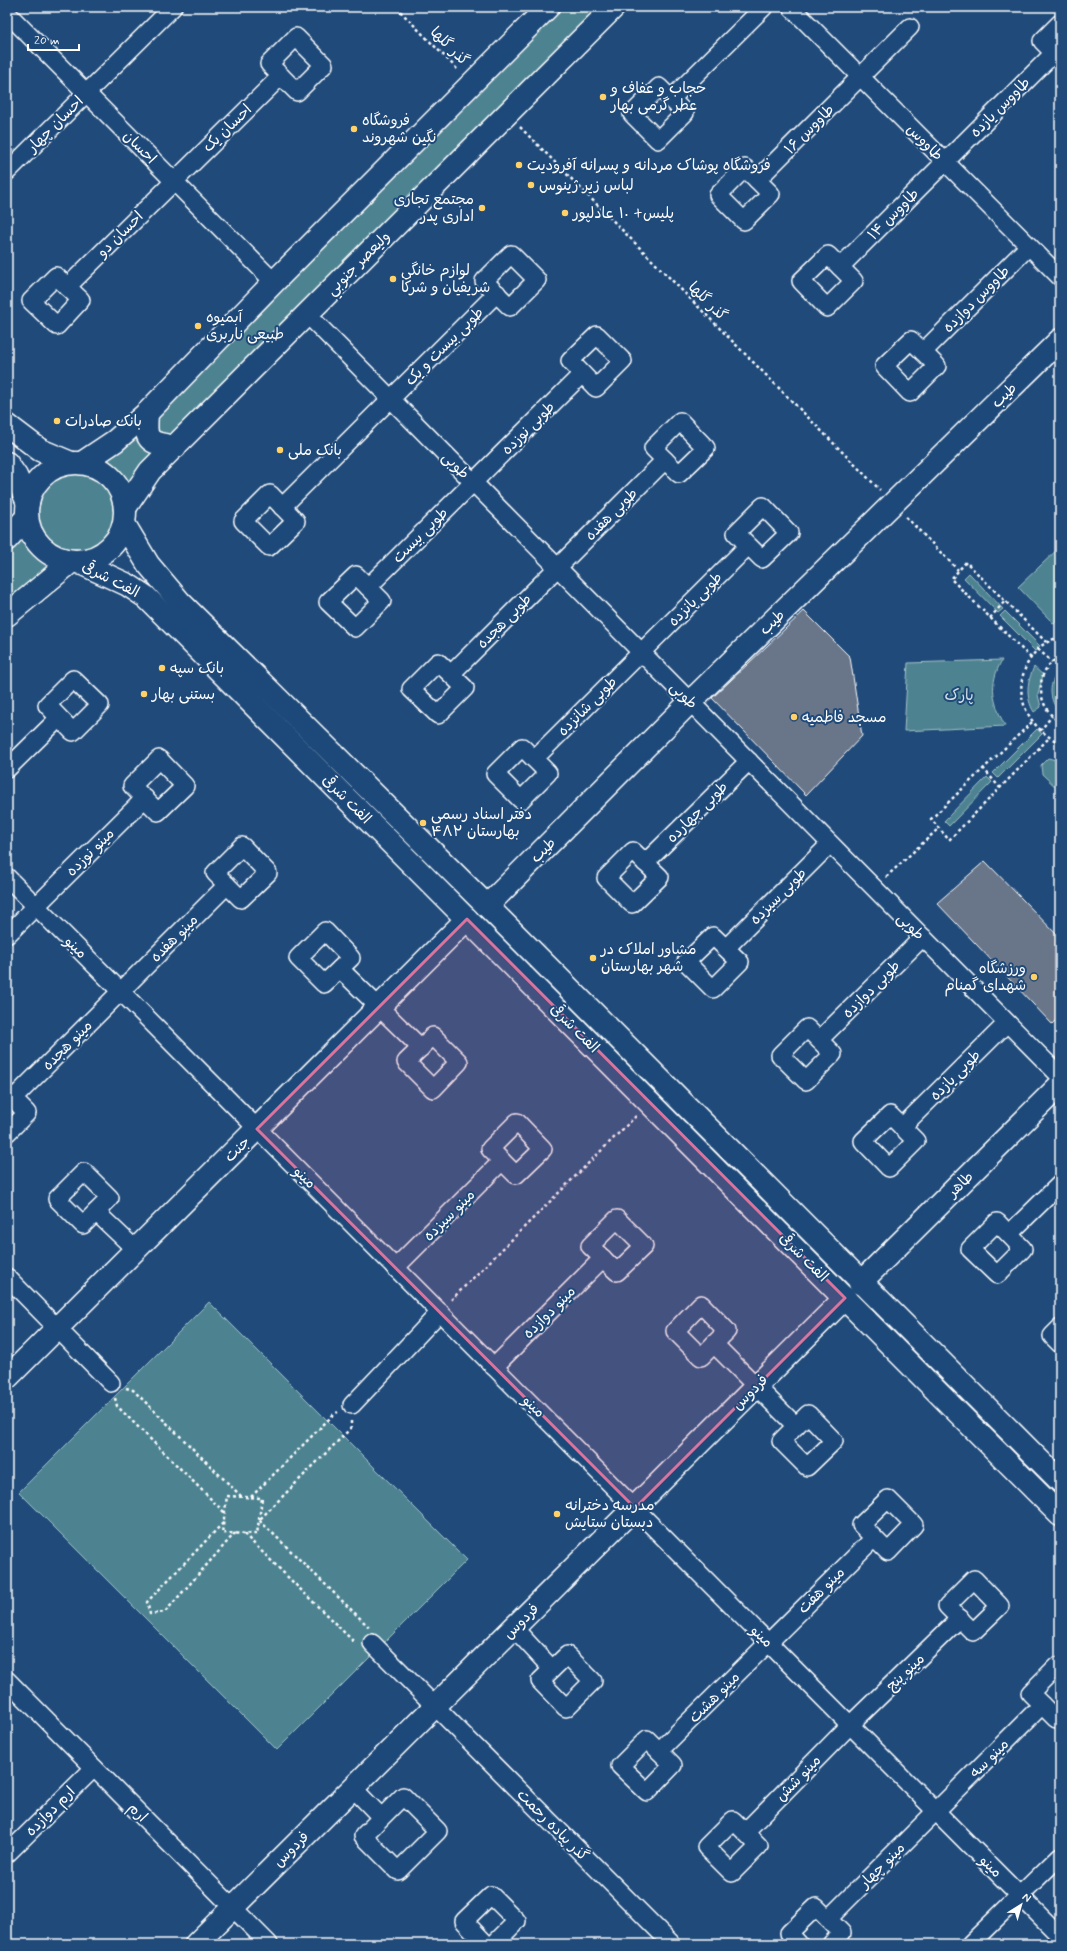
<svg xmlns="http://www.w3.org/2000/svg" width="1067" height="1951" font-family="Mynerve,'Playpen Sans Arabic',sans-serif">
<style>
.green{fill:#4e8391;stroke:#a6c1c8}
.building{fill:#697588;stroke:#fff}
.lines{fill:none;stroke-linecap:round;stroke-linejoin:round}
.street-casing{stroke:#fff;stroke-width:20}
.secondary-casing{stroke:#fff;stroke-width:25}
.path{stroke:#fff;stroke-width:2.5;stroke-dasharray:3 3;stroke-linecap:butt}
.street{stroke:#1f4a7a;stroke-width:17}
.secondary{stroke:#1f4a7a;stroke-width:22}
.marked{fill:#da749d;fill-opacity:0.2;stroke:#da749d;stroke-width:3;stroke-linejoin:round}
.poi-dot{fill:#ffd166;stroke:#1f4a7a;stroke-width:1.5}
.labels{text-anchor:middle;stroke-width:4;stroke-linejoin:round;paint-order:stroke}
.street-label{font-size:15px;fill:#fff;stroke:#1f4a7a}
.poi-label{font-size:15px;fill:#fff;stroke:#1f4a7a;text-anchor:start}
.park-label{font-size:15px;fill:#d3e0e4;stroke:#1f4a7a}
</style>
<rect width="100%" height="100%" fill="#1f4a7a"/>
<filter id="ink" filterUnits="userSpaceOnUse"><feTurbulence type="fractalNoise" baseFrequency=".025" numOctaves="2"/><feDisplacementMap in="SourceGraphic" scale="8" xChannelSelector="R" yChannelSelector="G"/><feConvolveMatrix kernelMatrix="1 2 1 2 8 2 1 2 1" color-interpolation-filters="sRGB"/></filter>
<g filter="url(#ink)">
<g class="green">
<path d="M564,7H602L172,434H161L155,427V417Z"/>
<path d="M135,434L138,442L155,452L128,485C122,472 115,466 103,459Z"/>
<circle cx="76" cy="512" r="40"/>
<path d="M26,535C31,549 39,557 53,560L7,603V556Z"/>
<path d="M1060,547V620L1053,623L1018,587Z"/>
<path d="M969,573L1003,609L998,613L964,578Z"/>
<path d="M1005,611L1040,646L1035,651L1000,616Z"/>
<path d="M1002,660C988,685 993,702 1005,726L904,731L908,663Z"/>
<path d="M1034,667L1043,675L1038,695L1041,707L1034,712C1025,697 1027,682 1034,667Z"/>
<path d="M1060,671V712C1048,701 1048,681 1060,671Z"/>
<path d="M1037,729L1042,734L998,778L993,773Z"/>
<path d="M1048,758L1060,761V791L1042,774L1041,765Z"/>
<path d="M987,777L992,782L949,826L944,821Z"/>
<path d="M209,1302L467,1560L277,1750L19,1492Z"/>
</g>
<g class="building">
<path d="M804,611L850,657L862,736L806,795L712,698Z"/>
<path d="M985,861L1060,938V1016L1052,1024L937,903Z"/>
</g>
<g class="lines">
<g class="street-casing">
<g id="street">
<path d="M791,7L1060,277"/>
<path d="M7,13L274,282"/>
<path d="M1060,23L1042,41L1060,59"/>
<path d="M296,37L324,65L297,92L269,64Z"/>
<path d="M659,87L685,113L658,140L632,114Z"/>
<path d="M671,99L764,7"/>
<path d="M745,168L771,194L744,221L718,195Z"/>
<path d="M7,172L173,7"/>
<path d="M757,180L910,27"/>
<path d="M511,254L537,280L510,307L484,281Z"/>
<path d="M828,255L854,281L827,308L801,281Z"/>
<path d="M840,267L1054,53"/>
<path d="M56,276L81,300L57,326L31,301Z"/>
<path d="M67,287L281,76"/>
<path d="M307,314L1060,1076"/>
<path d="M597,335L623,361L596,388L570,361Z"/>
<path d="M911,340L937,366L910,393L884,366Z"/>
<path d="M923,352L1029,246"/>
<path d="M680,421L706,448L679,474L653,448Z"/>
<path d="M270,494L296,521L269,547L243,521Z"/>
<path d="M763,506L789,533L762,559L736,533Z"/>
<path d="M282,507L497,293"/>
<path d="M356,575L382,601L355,628L328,602Z"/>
<path d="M368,587L582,374"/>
<path d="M438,662L465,688L438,715L411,689Z"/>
<path d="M451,674L665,460"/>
<path d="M73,679L100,705L73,732L47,705Z"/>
<path d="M522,747L548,773L521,800L495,774Z"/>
<path d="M159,759L185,786L158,812L132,786Z"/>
<path d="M534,759L748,546"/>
<path d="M7,769L59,718"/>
<path d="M242,846L268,873L241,899L215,873Z"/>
<path d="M633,851L660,877L632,904L606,878Z"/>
<path d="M645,863L749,761"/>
<path d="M7,877L1060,1936"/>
<path d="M325,931L351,958L324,984L298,958Z"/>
<path d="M7,935L145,798"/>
<path d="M713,936L740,962L713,989L686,962Z"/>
<path d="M726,948L830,844"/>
<path d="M340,969L421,1048"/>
<path d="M807,1028L833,1054L806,1081L780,1055Z"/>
<path d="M433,1036L459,1062L433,1089L406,1062Z"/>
<path d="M819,1040L923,937"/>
<path d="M7,1093L27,1113L7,1133"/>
<path d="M13,1099L227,885"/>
<path d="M890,1115L916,1141L889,1168L863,1141Z"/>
<path d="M517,1122L543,1149L516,1175L490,1149Z"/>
<path d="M902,1127L1007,1023"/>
<path d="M84,1172L110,1198L83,1225L57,1199Z"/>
<path d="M96,1212L136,1250"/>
<path d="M617,1219L644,1246L617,1272L590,1246Z"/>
<path d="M997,1222L1023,1249L997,1275L970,1249Z"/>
<path d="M1009,1234L1060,1184"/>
<path d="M395,1268L502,1161"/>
<path d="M7,1277L111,1383"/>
<path d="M701,1304L727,1331L701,1357L675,1331Z"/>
<path d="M1060,1328L1052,1336L1060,1344"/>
<path d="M714,1344L796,1426"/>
<path d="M494,1367L603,1258"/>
<path d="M352,1405L440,1312"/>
<path d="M808,1414L834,1441L807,1467L781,1441Z"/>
<path d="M888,1499L914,1525L888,1552L861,1525Z"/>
<path d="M974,1579L1000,1606L973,1632L947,1606Z"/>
<path d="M514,1628L552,1669"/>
<path d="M372,1643L672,1944"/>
<path d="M567,1655L593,1681L566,1708L540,1681Z"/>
<path d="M1060,1669L1057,1666L1030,1693L1056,1719L1060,1715"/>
<path d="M7,1680L269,1944"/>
<path d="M647,1739L673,1765L647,1792L620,1766Z"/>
<path d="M659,1751L874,1538"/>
<path d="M353,1788L381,1817"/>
<path d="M403,1796L438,1831L398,1871L363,1836Z"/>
<path d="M733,1820L759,1846L732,1873L706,1847Z"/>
<path d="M745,1832L850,1725L960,1618"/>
<path d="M7,1854L94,1768"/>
<path d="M828,1919L1042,1705"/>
<path d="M486,1944L464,1921L491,1895L517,1921L494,1944"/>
<path d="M799,1944L789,1933L816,1907L842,1933L831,1944"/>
<path d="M970,1944L1060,1856"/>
</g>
</g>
<g class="secondary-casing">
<g id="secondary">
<path d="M147,413C145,441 147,442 175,447"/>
<path d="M7,425L40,450L71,463"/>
<path d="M7,463L16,476L28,503"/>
<path d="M82,463L115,441L147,413L274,282L548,7"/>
<circle cx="76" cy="512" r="49"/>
<path d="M125,508L150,471L614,7"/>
<path d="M124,524L148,564L180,602L487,906L1060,1481"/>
<path d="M7,539L27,517"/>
<path d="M76,561L128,585L146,597L1060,1515"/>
<path d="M7,615L72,561"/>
<path d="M487,906L690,702L1060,340"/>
<path d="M860,1283L1060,1085"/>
<path d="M7,1378L467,919"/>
<path d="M196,1944L845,1298"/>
</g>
</g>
<g class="path">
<path d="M396,7L458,70"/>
<path d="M520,127L880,490"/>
<path d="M906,517L958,570"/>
<path d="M990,618L1005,601"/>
<path d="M1060,636C1052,640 1043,643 1037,650C1007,683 1023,726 1060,743"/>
<path d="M1038,649L1052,662"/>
<path d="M1060,657C1033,669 1036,708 1060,722"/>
<path d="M1031,658L951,579L966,562L1046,642"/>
<path d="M1032,722L931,819L949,840L1049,738"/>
<path d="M1040,731L1052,716"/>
<path d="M983,768L1000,788"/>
<path d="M886,877L939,828"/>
<path d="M451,1300L636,1116"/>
<path d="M126,1388L133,1390L242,1497"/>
<path d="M115,1398L117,1406L225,1513"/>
<path d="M351,1421V1428L259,1520L369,1627"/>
<path d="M227,1496L262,1498L257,1534L222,1533Z"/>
<path d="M251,1497L334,1414L338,1412"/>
<path d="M223,1523L147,1602L150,1614L165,1612L235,1533"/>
<path d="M244,1534L353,1641H356"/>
</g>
<use href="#street" class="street"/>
<use href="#secondary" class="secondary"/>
</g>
</g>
<path class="marked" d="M467,919L845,1298L635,1508L257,1129Z"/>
<g class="poi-dot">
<circle cx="603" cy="97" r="4"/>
<circle cx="354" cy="129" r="4"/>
<circle cx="519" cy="165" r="4"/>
<circle cx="531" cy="185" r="4"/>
<circle cx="482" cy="208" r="4"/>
<circle cx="565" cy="213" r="4"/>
<circle cx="393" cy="279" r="4"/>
<circle cx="198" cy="326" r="4"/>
<circle cx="57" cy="421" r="4"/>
<circle cx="280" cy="450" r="4"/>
<circle cx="162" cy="668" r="4"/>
<circle cx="144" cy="694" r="4"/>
<circle cx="794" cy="717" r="4"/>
<circle cx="423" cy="823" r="4"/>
<circle cx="593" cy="958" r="4"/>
<circle cx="1034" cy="977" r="4"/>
<circle cx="557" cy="1514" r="4"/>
</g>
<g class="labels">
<g class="street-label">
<text transform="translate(450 46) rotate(45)" y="5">گذر گلها</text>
<text transform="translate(1000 107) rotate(-45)" y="5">طاووس یازده</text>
<text transform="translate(55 124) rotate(-45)" y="5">احسان چهار</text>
<text transform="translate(227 128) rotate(-44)" y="5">احسان یک</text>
<text transform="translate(809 129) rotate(-45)" y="5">طاووس ۱۶</text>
<text transform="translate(925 142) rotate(45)" y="5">طاووس</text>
<text transform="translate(140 147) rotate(45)" y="5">احسان</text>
<text transform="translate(893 214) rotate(-45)" y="5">طاووس ۱۴</text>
<text transform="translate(120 234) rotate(-45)" y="5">احسان دو</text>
<text transform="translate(358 263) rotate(-45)" y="5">وليعصر جنوبي</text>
<text transform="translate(976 299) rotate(-45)" y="5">طاووس دوازده</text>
<text transform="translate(708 301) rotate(45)" y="5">گذر گلها</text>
<text transform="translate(444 346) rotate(-45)" y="5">طوبی بیست و یک</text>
<text transform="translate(1004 395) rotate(-44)" y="5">طیب</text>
<text transform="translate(528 428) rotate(-45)" y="5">طوبی نوزده</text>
<text transform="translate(456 465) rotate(45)" y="5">طوبی</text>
<text transform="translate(611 514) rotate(-45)" y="5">طوبی هفده</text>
<text transform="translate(420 535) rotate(-45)" y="5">طوبی بیست</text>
<text transform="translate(111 579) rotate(27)" y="5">الفت شرقی</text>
<text transform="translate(695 599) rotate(-45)" y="5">طوبی پانزده</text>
<text transform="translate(504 621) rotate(-45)" y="5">طوبی هجده</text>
<text transform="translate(772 622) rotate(-44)" y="5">طیب</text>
<text transform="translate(684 695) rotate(45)" y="5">طوبی</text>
<text transform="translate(587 706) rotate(-45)" y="5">طوبی شانزده</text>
<text transform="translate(347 799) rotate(45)" y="5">الفت شرقی</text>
<text transform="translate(697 812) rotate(-45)" y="5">طوبی چهارده</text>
<text transform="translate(543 850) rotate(-45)" y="5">طیب</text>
<text transform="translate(90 852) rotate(-45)" y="5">مینو نوزده</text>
<text transform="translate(778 896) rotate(-45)" y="5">طوبی سیزده</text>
<text transform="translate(911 926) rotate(45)" y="5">طوبی</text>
<text transform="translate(174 938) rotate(-45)" y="5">مینو هفده</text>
<text transform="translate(76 947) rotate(45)" y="5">مینو</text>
<text transform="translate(871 989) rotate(-45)" y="5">طوبی دوازده</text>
<text transform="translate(575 1028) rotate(45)" y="5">الفت شرقی</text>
<text transform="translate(67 1045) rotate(-45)" y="5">مینو هجده</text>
<text transform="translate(955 1075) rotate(-45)" y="5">طوبی یازده</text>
<text transform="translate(237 1149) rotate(-45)" y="5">جنت</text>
<text transform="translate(305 1177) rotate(45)" y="5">مینو</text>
<text transform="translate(960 1184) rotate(-45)" y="5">طاهر</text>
<text transform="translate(449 1215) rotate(-45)" y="5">مینو سیزده</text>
<text transform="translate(804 1257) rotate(45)" y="5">الفت شرقی</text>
<text transform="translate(549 1312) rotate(-45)" y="5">مینو دوازده</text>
<text transform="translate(750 1392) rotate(-45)" y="5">فردوس</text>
<text transform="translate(534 1406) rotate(45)" y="5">مینو</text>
<text transform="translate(821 1590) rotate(-45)" y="5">مینو هفت</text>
<text transform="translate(521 1621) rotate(-45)" y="5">فردوس</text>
<text transform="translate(762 1636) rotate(45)" y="5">مینو</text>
<text transform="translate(905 1672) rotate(-44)" y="5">مینو پنج</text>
<text transform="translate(714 1697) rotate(-45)" y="5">مینو هشت</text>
<text transform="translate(989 1758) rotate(-45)" y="5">مینو سه</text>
<text transform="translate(798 1778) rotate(-46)" y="5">مینو شش</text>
<text transform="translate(50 1811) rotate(-45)" y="5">ارم دوازده</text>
<text transform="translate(138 1812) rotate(45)" y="5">ارم</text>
<text transform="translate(553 1825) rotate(45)" y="5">گذر پیاده رحمت</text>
<text transform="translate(291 1849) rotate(-45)" y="5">فردوس</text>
<text transform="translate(882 1865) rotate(-45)" y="5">مینو چهار</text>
<text transform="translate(991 1866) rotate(45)" y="5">مینو</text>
</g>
<g class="poi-label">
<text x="611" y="93">حجاب و عفاف و<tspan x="611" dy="17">عطر گرمی بهار</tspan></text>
<text x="362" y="125">فروشگاه<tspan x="362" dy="17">نگین شهروند</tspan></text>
<text x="527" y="170">فروشگاه پوشاک مردانه و پسرانه آفرودیت</text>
<text x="539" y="190">لباس زیر ژینوس</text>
<text x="474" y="204" text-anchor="end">مجتمع تجاری<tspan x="474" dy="17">اداری پدر</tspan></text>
<text x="573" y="218">پلیس+ ۱۰ عادلپور</text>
<text x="401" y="275">لوازم خانگی<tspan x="401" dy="17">شریفیان و شرکا</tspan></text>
<text x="206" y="322">آبمیوه<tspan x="206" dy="17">طبیعی ناربری</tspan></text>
<text x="65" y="426">بانک صادرات</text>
<text x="288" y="455">بانک ملی</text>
<text x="170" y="673">بانک سپه</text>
<text x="152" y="699">بستنی بهار</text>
<text x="802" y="722">مسجد فاطمیه</text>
<text x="431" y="819">دفتر اسناد رسمی<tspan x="431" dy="17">۴۸۲ بهارستان</tspan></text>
<text x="601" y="954">مشاور املاک در<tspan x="601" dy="17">شهر بهارستان</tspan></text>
<text x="1026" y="973" text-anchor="end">ورزشگاه<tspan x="1026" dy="17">شهدای گمنام</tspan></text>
<text x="565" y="1510">مدرسه دخترانه<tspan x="565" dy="17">دبستان ستایش</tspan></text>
</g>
<g class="park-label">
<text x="959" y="700">پارک</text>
</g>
</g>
<rect width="1067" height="1951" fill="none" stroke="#1f4a7a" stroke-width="24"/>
<rect x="12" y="12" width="1043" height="1927" fill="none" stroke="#fff" stroke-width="1.5" filter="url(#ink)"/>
<g transform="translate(1021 1905) rotate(37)" stroke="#1f4a7a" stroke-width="3" paint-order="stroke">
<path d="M0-3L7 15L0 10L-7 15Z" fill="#ffffff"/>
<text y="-6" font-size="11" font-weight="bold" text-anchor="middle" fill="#ffffff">N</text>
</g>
<path d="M28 44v6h51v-6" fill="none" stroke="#ffffff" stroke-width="2"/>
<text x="34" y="44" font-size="12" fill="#ffffff" stroke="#1f4a7a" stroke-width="3" paint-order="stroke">20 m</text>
</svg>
